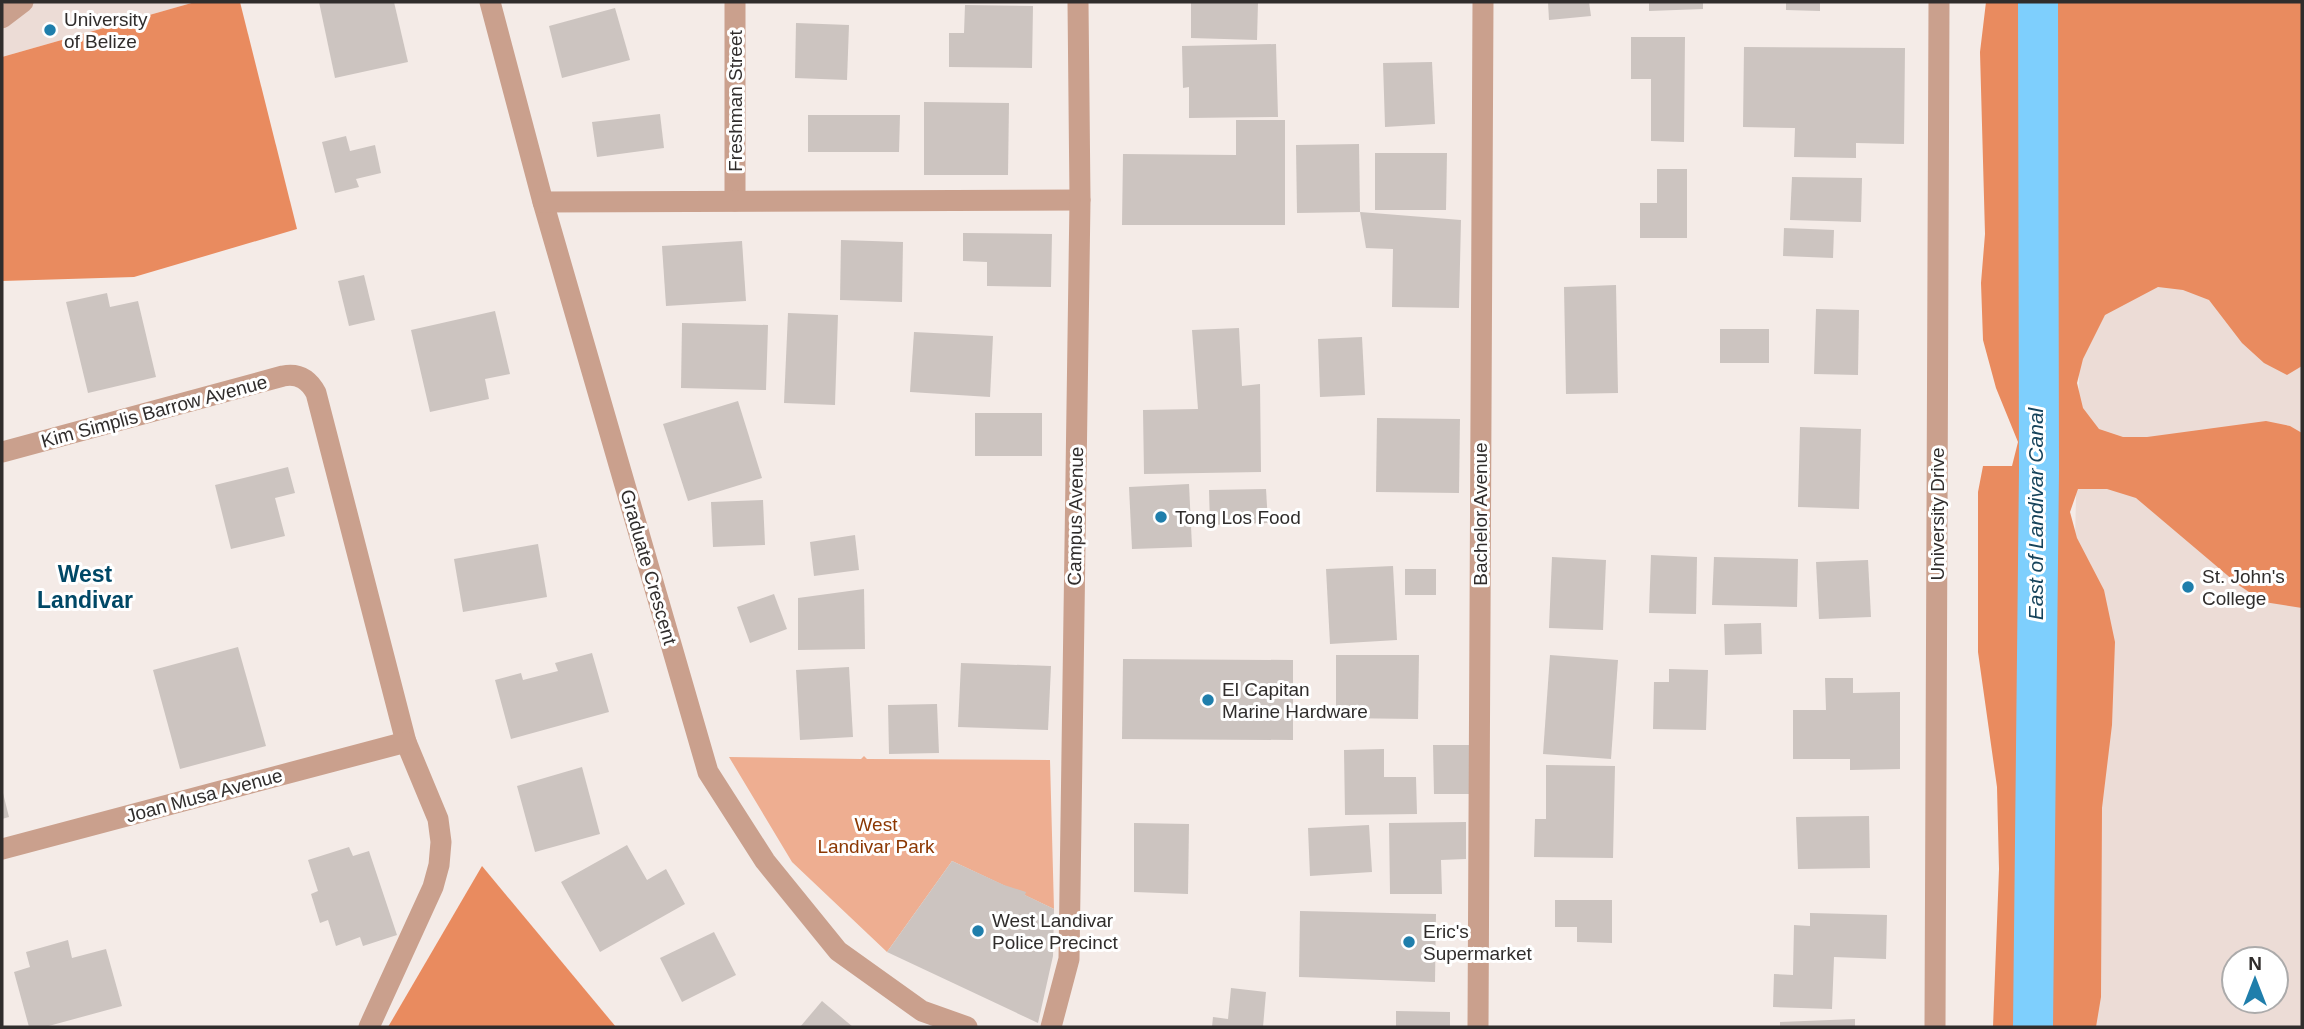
<svg xmlns="http://www.w3.org/2000/svg" width="2304" height="1029" font-family="Helvetica,sans-serif">
<style>
.built{fill:#ecdcd6;fill-rule:evenodd}
.green{fill:#eeae91}
.forest{fill:#e98b5f}
.lines{fill:none;stroke-linecap:round;stroke-linejoin:round}
.canal{stroke:#7ecffd;stroke-width:40}
.building{fill:#ccc4c0}
.minor{stroke:#caa08d;stroke-width:21}
.poi-dot{fill:#1f7eab;stroke:#fff;stroke-width:2.5}
.labels{text-anchor:middle;stroke-width:6;stroke-linejoin:round;paint-order:stroke}
.poi-label{font-size:19px;fill:#302d2c;stroke:#fff;text-anchor:start}
.street-label{font-size:19px;fill:#302d2c;stroke:#fff}
.park-label{font-size:19px;fill:#8c3803;stroke:#fff}
.water-label{font-size:21px;font-style:italic;fill:#16435b;stroke:#fff}
.quarter-label{font-size:23px;font-weight:bold;fill:#004866;stroke:#fff}
</style>
<rect width="100%" height="100%" fill="#f4ebe7"/>
<g class="built">
<path d="M2,2H195L2,57Z"/>
<path d="M2302,188V1027H2063L2083,214ZM2234,959H2276V1001H2234Z"/>
</g>
<path class="green" d="M864,756L867,759L1050,760L1054,909L952,861L887,952L792,862L729,757L861,759Z"/>
<g class="forest">
<path d="M195,2H240L297,229L134,277L2,281V57Z"/>
<path d="M1986,2H2302V366L2287,375L2264,363L2242,343L2209,300L2183,290L2158,287L2105,315L2083,359L2077,383L2083,408L2099,429L2123,437H2147L2266,421L2290,426L2302,433V608L2264,602L2240,586L2136,498L2107,489H2078L2070,512L2077,538L2104,590L2115,642L2112,725L2102,808L2101,997L2096,1027H1993L1999,869L1997,787L1978,652V492L1983,466H2012L2018,442L1996,388L1983,340L1981,283L1985,234L1980,52Z"/>
<path d="M482,866L616,1027H388Z"/>
</g>
<g class="lines">
<path class="canal" d="M2033,1027L2039,470L2038,2"/>
</g>
<g class="building">
<path d="M319,2H394L408,62L335,78Z"/>
<path d="M1191,2H1258L1257,40L1191,38Z"/>
<path d="M1548,2H1589L1591,16L1549,20Z"/>
<path d="M1649,2H1703V9L1649,11Z"/>
<path d="M1786,2H1820V11L1786,10Z"/>
<path d="M965,5L1033,6L1032,68L949,67V33H964Z"/>
<path d="M615,8L630,60L562,78L549,26Z"/>
<path d="M796,23L849,25L847,80L795,78Z"/>
<path d="M1631,37H1685L1684,142L1651,141V79H1631Z"/>
<path d="M1276,44L1278,117L1189,118V87L1183,88L1182,46Z"/>
<path d="M1744,47L1905,48L1904,144L1856,143V158L1794,157L1795,128L1743,127Z"/>
<path d="M1432,62L1435,124L1385,127L1383,63Z"/>
<path d="M924,102L1009,103L1008,175H924Z"/>
<path d="M660,114L664,148L597,157L592,122Z"/>
<path d="M808,115H900L899,152H808Z"/>
<path d="M1236,120H1285V225H1122L1123,154L1236,155Z"/>
<path d="M346,136L350,151L375,145L381,173L356,179L359,187L335,193L322,142Z"/>
<path d="M1359,144L1360,212L1297,213L1296,145Z"/>
<path d="M1375,153H1447L1446,210H1375Z"/>
<path d="M1657,169H1687V238H1640V203H1657Z"/>
<path d="M1792,177L1862,178L1861,222L1790,220Z"/>
<path d="M1360,212L1461,220L1459,308L1392,307L1393,249L1366,248Z"/>
<path d="M1784,228L1834,230L1833,258L1783,256Z"/>
<path d="M963,233L1052,234L1051,287L987,286V262L963,261Z"/>
<path d="M841,240L903,242L902,302L840,300Z"/>
<path d="M742,241L746,301L666,306L662,246Z"/>
<path d="M364,275L375,320L349,326L338,281Z"/>
<path d="M1616,285L1618,393L1566,394L1564,287Z"/>
<path d="M107,293L110,307L138,301L156,377L88,393L66,302Z"/>
<path d="M1816,309L1859,310L1858,375L1814,374Z"/>
<path d="M495,311L510,374L485,379L489,399L430,412L411,330Z"/>
<path d="M788,313L838,315L835,405L784,403Z"/>
<path d="M682,323L768,325L766,390L681,388Z"/>
<path d="M1239,328L1242,386L1260,384L1261,472L1144,474L1143,410L1198,409L1192,330Z"/>
<rect x="1720" y="329" width="49" height="34"/>
<path d="M914,332L993,336L990,397L910,392Z"/>
<path d="M1362,337L1365,395L1320,397L1318,339Z"/>
<path d="M738,401L762,478L688,501L663,424Z"/>
<rect x="975" y="413" width="67" height="43"/>
<path d="M1377,418L1460,419L1459,493L1376,492Z"/>
<path d="M1800,427L1861,429L1859,509L1798,507Z"/>
<path d="M288,467L295,493L275,498L285,536L231,549L215,485Z"/>
<path d="M1189,484L1192,547L1132,549L1129,487Z"/>
<path d="M1266,489L1268,523L1210,525L1209,490Z"/>
<path d="M763,500L765,545L713,547L711,502Z"/>
<path d="M855,535L859,570L814,576L810,542Z"/>
<path d="M538,544L547,597L463,612L454,559Z"/>
<path d="M1651,555L1697,557L1696,614L1649,613Z"/>
<path d="M1552,557L1606,560L1603,630L1549,628Z"/>
<path d="M1714,557L1798,559L1797,607L1712,605Z"/>
<path d="M1868,560L1871,617L1819,619L1816,562Z"/>
<path d="M1393,566L1397,640L1330,644L1326,569Z"/>
<rect x="1405" y="569" width="31" height="26"/>
<path d="M864,589L865,649L798,650V598Z"/>
<path d="M774,594L787,629L750,643L737,607Z"/>
<path d="M1761,623L1762,654L1725,655L1724,624Z"/>
<path d="M238,647L266,746L180,769L153,670Z"/>
<path d="M592,653L609,712L511,739L495,680L521,673L523,680L558,671L555,663Z"/>
<path d="M1336,655H1419L1418,719L1336,718Z"/>
<path d="M1550,655L1618,660L1611,759L1543,754Z"/>
<path d="M1123,659L1293,660V740L1122,739Z"/>
<path d="M961,663L1051,666L1048,730L958,727Z"/>
<path d="M849,667L853,737L800,740L796,670Z"/>
<path d="M1669,669L1708,670L1706,730L1653,729L1654,682H1669Z"/>
<path d="M1825,678H1853V693L1900,692V769L1850,770V759H1793V710H1826Z"/>
<path d="M937,704L939,753L889,754L888,705Z"/>
<path d="M1433,745H1469V794H1434Z"/>
<path d="M1384,749V777H1416L1417,814L1345,815L1344,750Z"/>
<path d="M1546,765L1615,766L1613,858L1534,857L1535,819H1546Z"/>
<path d="M582,767L600,834L535,852L517,786Z"/>
<path d="M2,789L9,817L2,819Z"/>
<path d="M1869,816L1870,868L1798,869L1796,817Z"/>
<path d="M1466,822V859L1441,860L1442,894H1390L1389,823Z"/>
<path d="M1134,823L1189,824L1188,894L1134,892Z"/>
<path d="M1369,825L1372,872L1310,876L1308,828Z"/>
<path d="M627,845L647,880L666,869L685,904L600,952L561,882Z"/>
<path d="M349,847L353,856L369,851L397,935L363,946L360,937L336,946L328,920L320,923L311,894L318,891L308,860Z"/>
<path d="M952,861L1004,885L1026,892L1025,895L1054,909L1053,956L1038,1023L887,952Z"/>
<path d="M1555,900H1612V943L1577,942V927H1555Z"/>
<path d="M1300,911L1436,914L1435,982L1299,977Z"/>
<path d="M1810,913L1887,915L1886,959L1834,957L1832,1009L1773,1007L1774,974L1793,975L1794,925L1810,926Z"/>
<path d="M714,932L736,975L682,1002L660,958Z"/>
<path d="M68,940L72,958L106,949L122,1006L45,1027H29L14,972L30,967L26,952Z"/>
<path d="M1231,988L1266,992L1263,1027H1212L1213,1017L1228,1019Z"/>
<path d="M822,1001L853,1027H800Z"/>
<path d="M1396,1011L1450,1012V1027H1396Z"/>
<path d="M1855,1019V1027H1780V1022Z"/>
</g>
<g class="lines">
<g class="minor">
<path d="M490,2L543,202L708,772L765,861L838,951L922,1011L967,1027"/>
<path d="M2,18L23,2"/>
<path d="M735,201V2"/>
<path d="M543,202L1080,200"/>
<path d="M2,452L283,376C299,373 309,380 316,393L406,742L438,819L441,842L439,865L433,887L369,1027"/>
<path d="M2,849L406,742"/>
<path d="M1051,1027L1069,959L1080,200L1078,2"/>
<path d="M1478,1027L1483,2"/>
<path d="M1935,1027L1939,2"/>
</g>
</g>
<g class="poi-dot">
<circle cx="50" cy="30" r="7"/>
<circle cx="1161" cy="517" r="7"/>
<circle cx="2188" cy="587" r="7"/>
<circle cx="1208" cy="700" r="7"/>
<circle cx="978" cy="931" r="7"/>
<circle cx="1409" cy="942" r="7"/>
</g>
<g class="labels">
<g class="poi-label">
<text x="64" y="26">University<tspan x="64" dy="22">of Belize</tspan></text>
<text x="1175" y="524">Tong Los Food</text>
<text x="2202" y="583">St. John's<tspan x="2202" dy="22">College</tspan></text>
<text x="1222" y="696">El Capitan<tspan x="1222" dy="22">Marine Hardware</tspan></text>
<text x="992" y="927">West Landivar<tspan x="992" dy="22">Police Precinct</tspan></text>
<text x="1423" y="938">Eric's<tspan x="1423" dy="22">Supermarket</tspan></text>
</g>
<g class="street-label">
<text transform="translate(735 101) rotate(-90)" y="7">Freshman Street</text>
<text transform="translate(154 411) rotate(-15)" y="7">Kim Simplis Barrow Avenue</text>
<text transform="translate(1480 514) rotate(-90)" y="7">Bachelor Avenue</text>
<text transform="translate(1937 514) rotate(-90)" y="7">University Drive</text>
<text transform="translate(1075 516) rotate(-89)" y="7">Campus Avenue</text>
<text transform="translate(649 567) rotate(74)" y="7">Graduate Crescent</text>
<text transform="translate(204 795) rotate(-15)" y="7">Joan Musa Avenue</text>
</g>
<g class="park-label">
<text x="876" y="831">West<tspan x="876" dy="22">Landivar Park</tspan></text>
</g>
<g class="water-label">
<text transform="translate(2036 514) rotate(-90)" y="7">East of Landivar Canal</text>
</g>
<g class="quarter-label">
<text x="85" y="582">West<tspan x="85" dy="26">Landivar</tspan></text>
</g>
</g>
<rect width="2304" height="1029" fill="none" stroke="#302d2c" stroke-width="7"/>
<g transform="translate(2255 980)"><circle r="33" fill="#ffffff" stroke="#acabab" stroke-width="2"/>
<path d="M0-5L12 26L0 18L-12 26Z" fill="#1f7eab"/>
<text y="-10" font-size="19" font-weight="bold" text-anchor="middle" fill="#302d2c">N</text>
</g>
</svg>
